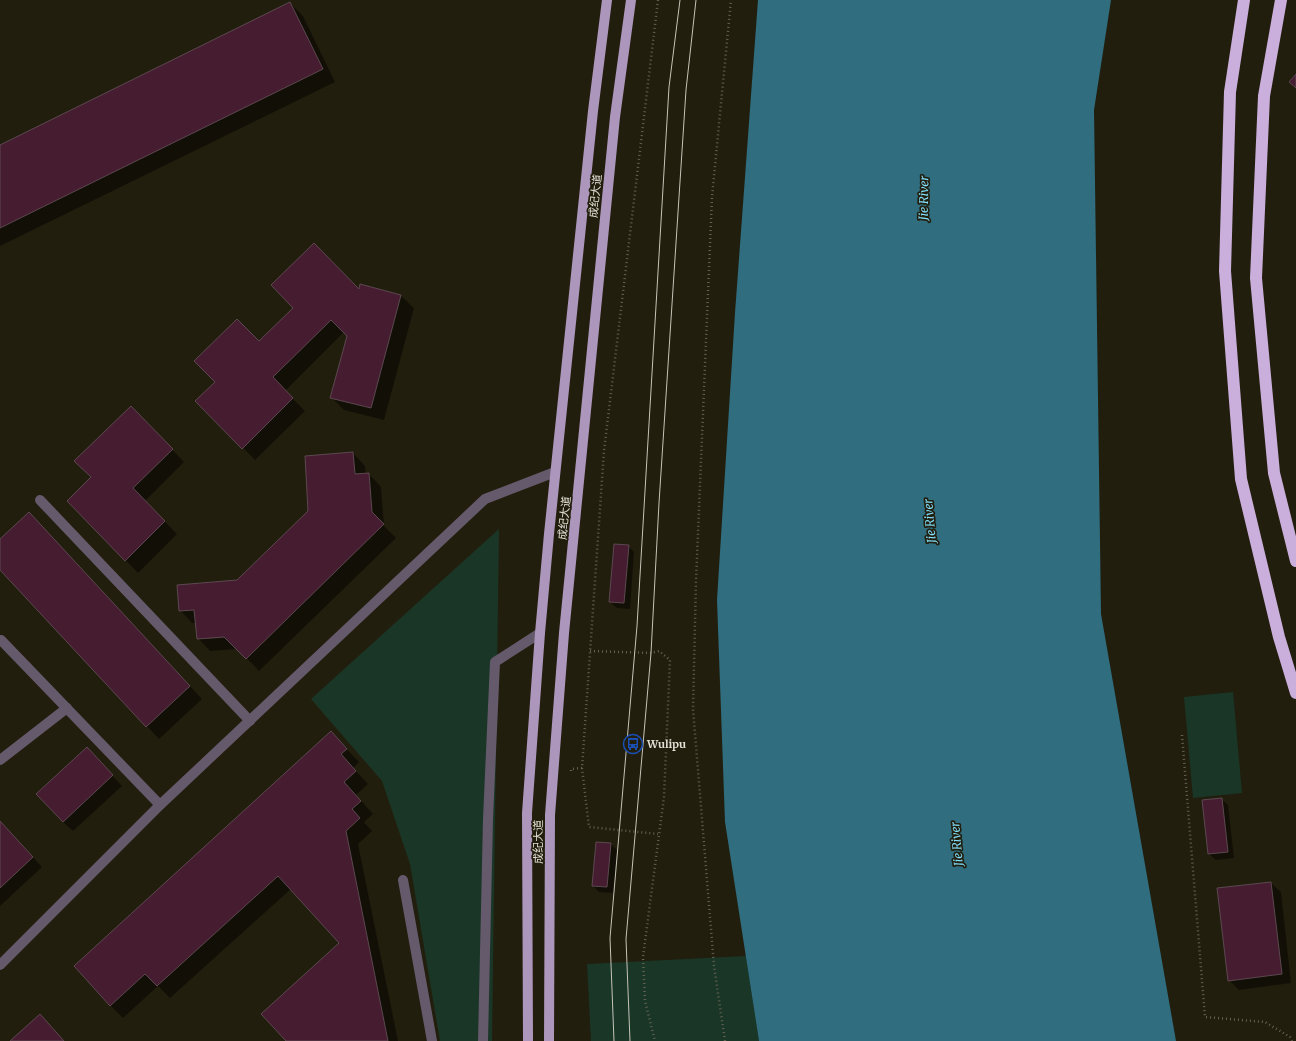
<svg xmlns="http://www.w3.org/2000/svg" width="1296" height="1041" font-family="Merriweather,'Noto Sans SC',serif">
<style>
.green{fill:#1a3627}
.water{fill:#2f6d7f}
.shadow{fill:#0007;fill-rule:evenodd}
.building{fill:#461c30;stroke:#5c4850}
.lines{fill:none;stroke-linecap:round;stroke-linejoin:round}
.path{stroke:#646152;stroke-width:2.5;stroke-dasharray:1 3;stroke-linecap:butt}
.service{stroke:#655a6c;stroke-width:10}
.minor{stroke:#655a6c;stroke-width:10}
.primary{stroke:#ad96bb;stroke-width:10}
.motorway{stroke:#caaedb;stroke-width:12}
.tram{stroke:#c7c4b8;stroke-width:1}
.labels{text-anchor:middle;stroke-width:3.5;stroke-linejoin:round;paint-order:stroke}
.street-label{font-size:11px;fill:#e2dfd4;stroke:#221e0d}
.poi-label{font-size:11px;font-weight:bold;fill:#e2dfd4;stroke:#221e0d;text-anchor:start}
.water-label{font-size:12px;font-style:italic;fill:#81e0fe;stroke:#221e0d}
</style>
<rect width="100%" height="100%" fill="#221e0d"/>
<g class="green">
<path d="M499,529L492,1041H440L410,864L382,781L311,699Z"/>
<path d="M1233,692L1242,793L1193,798L1184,697Z"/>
<path d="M746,956L759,1041H591L587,964Z"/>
</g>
<path class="water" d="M758,0H1111L1094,110L1101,614L1176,1041H759L725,822L717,600L735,313Z"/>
<g class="shadow">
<path d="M290,3L303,16L335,82L0,246V146Z"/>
<path d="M361,285L401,296L414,308L384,420L344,410L331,397L348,336L344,332L285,391L305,411L255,460L197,401L259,342L360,291Z"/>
<path d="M131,407L184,462L145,501L177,534L138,573L68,501L92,477Z"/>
<path d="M353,453L365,466L366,475L369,474L381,487L384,526L396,538L259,671L238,649L210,651L198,638L196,623H192L180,610L238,581L309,511ZM229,635V637L208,639V637Z"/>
<path d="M41,526L202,699L159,739L0,569V540Z"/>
<path d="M628,546L634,552L630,609L617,608L610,602Z"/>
<path d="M331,733L359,762L353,768L368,784L356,795L373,814L364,822L372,831L358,844L398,1041H287L340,943L291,889L170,998L158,986L123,1018L110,1005Z"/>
<path d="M96,758L122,786L73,831L63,822Z"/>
<path d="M1221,799L1228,805L1234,858L1216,860L1209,854Z"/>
<path d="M0,822L42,867L0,906Z"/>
<path d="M611,844L617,850L613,893L599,892L593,886Z"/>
<path d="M1271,883L1281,892L1291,983L1239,990L1229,980Z"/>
</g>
<g class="building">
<path d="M290,2L323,69L0,228V145Z"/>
<path d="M1296,74V88L1289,82Z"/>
<path d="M314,243L359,289L360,284L401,295L371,408L330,398L347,336L331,320L273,377L293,398L242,449L195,401L215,382L194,361L237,319L259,341L293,308L271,285Z"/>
<path d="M131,406L173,449L133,488L165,521L125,561L67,501L91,477L74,461Z"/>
<path d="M353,452L355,474L369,473L372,512L384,524L246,659L224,637L197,639L194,610L179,611L177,585L237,580L308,511L305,456Z"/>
<path d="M29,512L190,686L146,727L0,570V539Z"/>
<path d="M614,544L629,545L624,603L609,602Z"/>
<path d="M331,731L347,749L341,754L356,771L344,782L361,801L352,809L360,818L346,831L388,1041H286L261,1014L339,943L278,876L157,986L145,974L110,1006L74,966Z"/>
<path d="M87,747L113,775L63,822L36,794Z"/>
<path d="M1222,798L1228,852L1208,854L1202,800Z"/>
<path d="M0,821L33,857L0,888Z"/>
<path d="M596,842L611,843L607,887L592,886Z"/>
<path d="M1271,882L1282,974L1228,981L1217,888Z"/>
<path d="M40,1014L64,1041H10Z"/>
</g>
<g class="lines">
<g class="path">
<path d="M590,651L651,653L659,651L670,660L664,797L643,957L645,1001L655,1041"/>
<path d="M1182,735L1205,1017L1265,1022L1290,1037L1292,1041"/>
<path d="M582,768L589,827L658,834"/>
<path d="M571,771V769L582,768L604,451L658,0"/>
<path d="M725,1041L714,966L693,709L696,581L712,197L731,0"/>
</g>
<g class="service">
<path d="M403,880L432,1041"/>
<path d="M483,1041L488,819L495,662L540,633"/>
</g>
<g class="minor">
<path d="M40,500L250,721"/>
<path d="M0,641L1,640L160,805"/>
<path d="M0,760L67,708"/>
<path d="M0,965L160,805L485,499L555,472"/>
</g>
<g class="primary">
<path d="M528,1041L527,813L540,633L549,534L593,111L607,0"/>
<path d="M549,1041L550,815L564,633L615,117L631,0"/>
</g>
<g class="motorway">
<path d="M1244,0L1230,92L1225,271L1241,479L1279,637L1296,693"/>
<path d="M1281,0L1264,96L1256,278L1274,473L1296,561"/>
</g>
<g class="tram">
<path d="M614,1041L610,938L637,626L669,87L680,0"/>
<path d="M630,1041L626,939L651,653L659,503L686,90L696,0"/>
</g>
</g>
<defs>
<g id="bus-ring" transform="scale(1)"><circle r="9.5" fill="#221e0d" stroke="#1a4fb4" stroke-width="1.5"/><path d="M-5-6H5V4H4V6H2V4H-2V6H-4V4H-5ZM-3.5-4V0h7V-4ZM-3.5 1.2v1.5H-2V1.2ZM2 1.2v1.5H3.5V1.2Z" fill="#1a4fb4"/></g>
</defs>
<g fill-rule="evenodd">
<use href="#bus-ring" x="633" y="744"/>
</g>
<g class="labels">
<g class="street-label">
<text transform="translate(595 196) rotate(-84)" y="4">成纪大道</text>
<text transform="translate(564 518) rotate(-84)" y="4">成纪大道</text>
<text transform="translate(538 842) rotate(-90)" y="4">成纪大道</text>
</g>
<g class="poi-label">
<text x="647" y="748">Wulipu</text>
</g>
<g class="water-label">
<text transform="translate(924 198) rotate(-89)" y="4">Jie River</text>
<text transform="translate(930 521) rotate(-95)" y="4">Jie River</text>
<text transform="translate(957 844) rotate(-95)" y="4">Jie River</text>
</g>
</g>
</svg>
